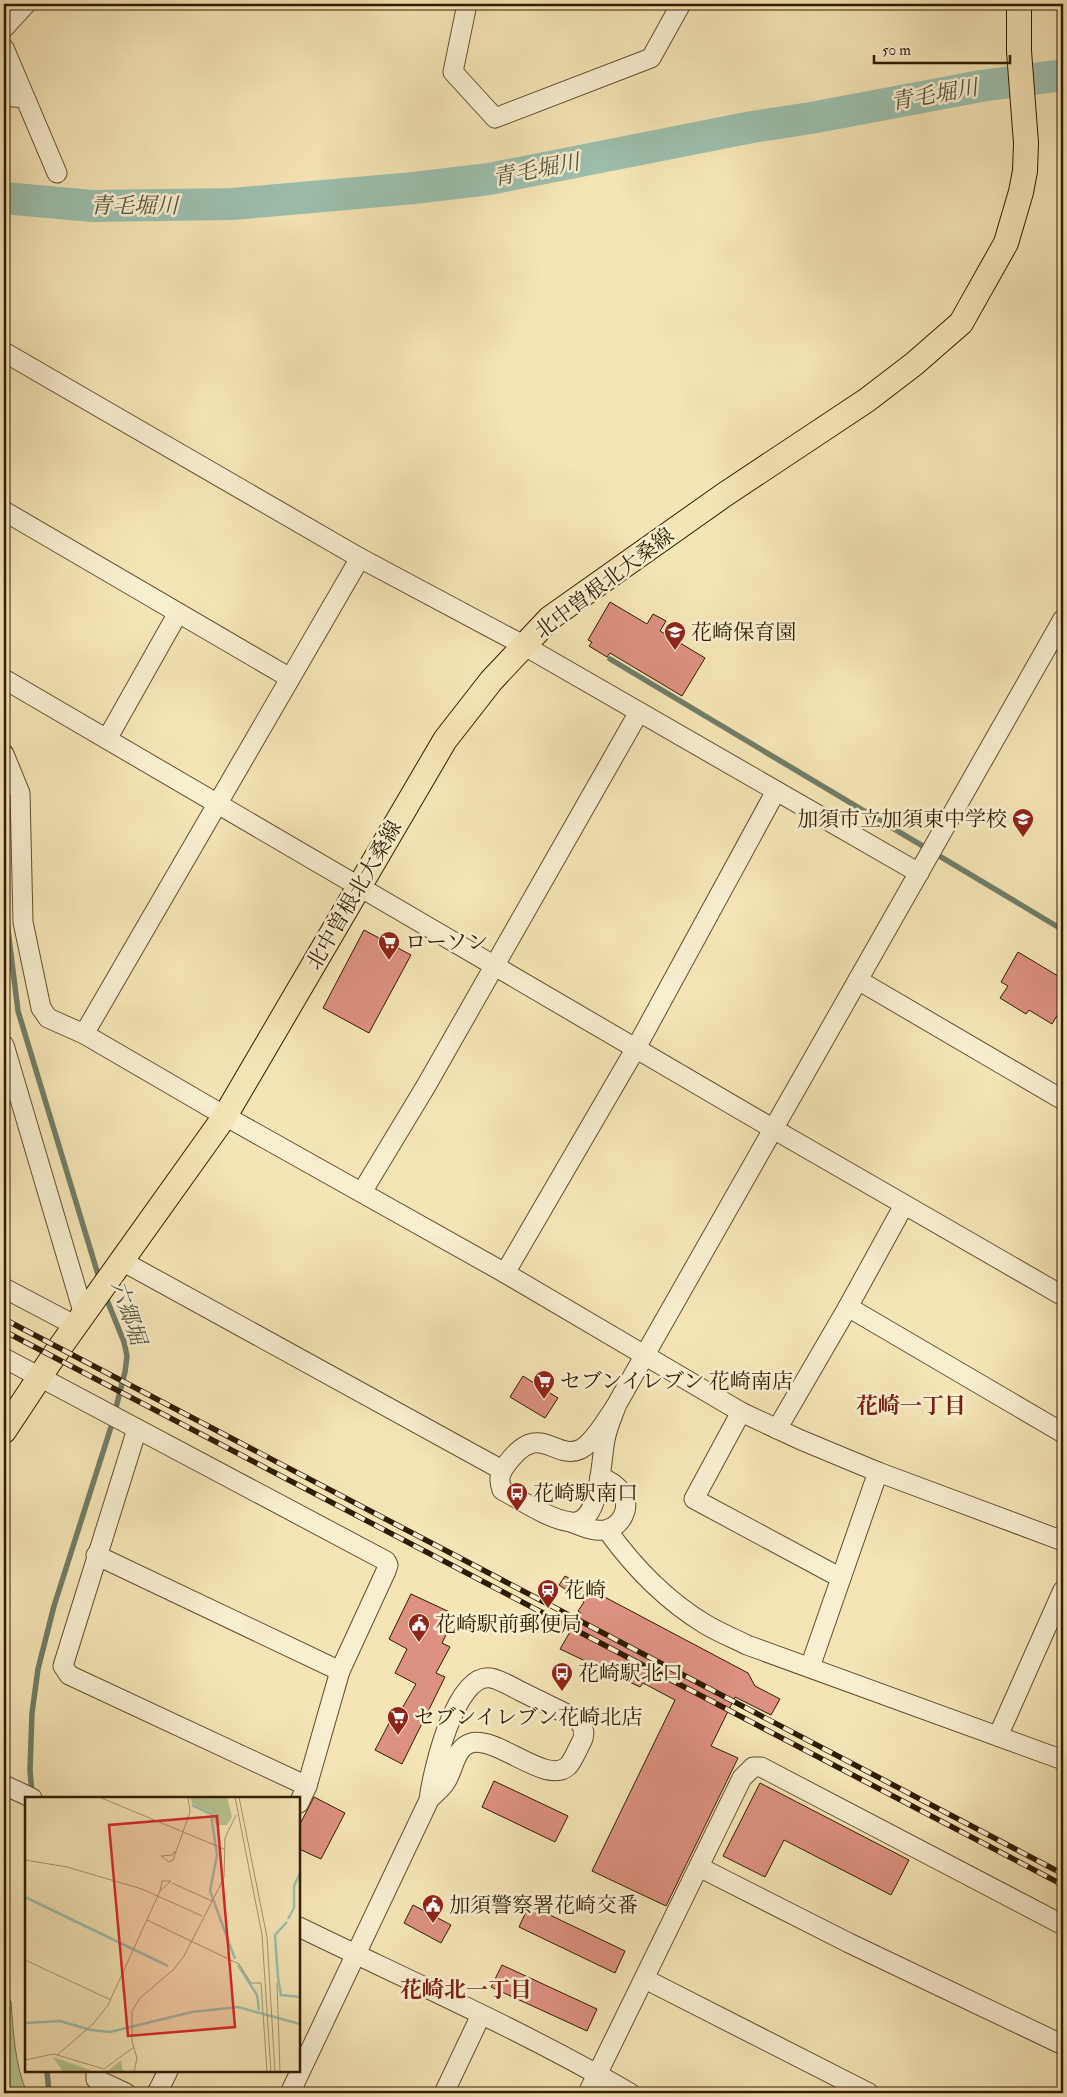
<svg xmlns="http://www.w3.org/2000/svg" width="1067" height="2097" font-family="'IM FELL Double Pica','Noto Serif JP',serif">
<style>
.green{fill:#b8c591;stroke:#747048}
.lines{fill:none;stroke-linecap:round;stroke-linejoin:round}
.stream{stroke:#717d68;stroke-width:5.5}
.river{stroke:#9cbfad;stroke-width:32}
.building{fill:#dd9180;stroke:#311b00}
.minor-casing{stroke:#624e2e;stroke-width:21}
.major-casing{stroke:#311b00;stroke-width:26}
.minor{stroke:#f8eed0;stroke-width:19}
.major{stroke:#f5e5b6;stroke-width:24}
.rail-casing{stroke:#311b00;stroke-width:5.5}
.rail{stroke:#f8eed0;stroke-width:4;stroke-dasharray:11;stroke-linecap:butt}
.labels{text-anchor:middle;stroke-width:5;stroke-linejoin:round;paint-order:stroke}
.street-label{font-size:21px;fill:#311b00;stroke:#f8eed0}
.poi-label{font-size:21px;fill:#311b00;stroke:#f8eed0;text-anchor:start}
.water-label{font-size:22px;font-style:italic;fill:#56543d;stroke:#f8eed0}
.neighbourhood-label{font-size:22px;font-weight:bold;fill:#7a1f14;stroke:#f8eed0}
.inset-river{fill:none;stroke:#9cbfad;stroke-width:2.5}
.inset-road{fill:none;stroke:#a7946d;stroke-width:1}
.view{fill:#d62828;fill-opacity:0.15;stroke:#d62828;stroke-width:2.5}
.inset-edge{fill:none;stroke:#311b00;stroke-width:2.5}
</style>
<rect width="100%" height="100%" fill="#f5e5b6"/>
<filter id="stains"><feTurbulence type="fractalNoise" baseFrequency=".004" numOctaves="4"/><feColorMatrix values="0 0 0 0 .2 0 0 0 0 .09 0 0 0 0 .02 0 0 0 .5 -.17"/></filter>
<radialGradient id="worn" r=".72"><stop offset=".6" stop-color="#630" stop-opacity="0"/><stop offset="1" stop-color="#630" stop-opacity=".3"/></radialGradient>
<path class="green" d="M4,2001H11C13,2031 15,2066 27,2093H4Z"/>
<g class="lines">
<g class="stream">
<path d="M610,659L1063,930"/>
<path d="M4,898L18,1011L100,1281"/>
<path d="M32,1794L30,1770L32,1713L38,1669L54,1606L111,1427L125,1372L127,1356L124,1342L105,1295"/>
<path d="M47,2071L49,2093"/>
</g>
<path class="river" d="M4,198L92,206L232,204L414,188L489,179L752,127L811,118L981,86L1063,75"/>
</g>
<g class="building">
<path d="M610,602L647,624L653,614L666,621L660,631L705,658L682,696L610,653L607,657L589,646L592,642L588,640Z"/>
<path d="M364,930L411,955L369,1033L323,1008Z"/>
<path d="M1018,952L1063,979V1017L1058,1014L1052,1024L1029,1010L1026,1014L1000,998L1008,986L1001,982Z"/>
<path d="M523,1376L558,1398L545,1418L510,1397Z"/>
<path d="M565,1576L748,1673L755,1686L780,1699L771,1715L735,1697L711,1746L738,1758L666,1906L592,1871L675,1700L643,1683L640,1687L560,1649L581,1613L578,1611L584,1602L559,1585Z"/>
<path d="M411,1594L456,1615L442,1643L450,1647L436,1673L445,1677L402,1764L375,1750L396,1710L400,1712L416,1684L395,1673L407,1649L389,1639Z"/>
<path d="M494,1781L568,1816L555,1842L482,1807Z"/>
<path d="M760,1783L909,1860L891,1895L784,1840L765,1877L723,1856Z"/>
<path d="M314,1797L345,1813L321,1859L299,1849V1826Z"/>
<path d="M413,1905L451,1925L441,1943L404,1923Z"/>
<path d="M529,1905L625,1951L615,1973L519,1927Z"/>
<path d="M502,1965L597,2009L587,2031L491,1987Z"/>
</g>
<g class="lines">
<g class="minor-casing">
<g id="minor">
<path d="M467,4L453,72L495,118L651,58L681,4"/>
<path d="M4,28L26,4"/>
<path d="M4,48L57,173"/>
<path d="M4,96L25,98"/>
<path d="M4,352L360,558L523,645L919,873"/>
<path d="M4,511L290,678"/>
<path d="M4,679L789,1138L1063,1296"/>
<path d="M107,739L178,613"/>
<path d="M4,754L20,793L23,922L41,1008L48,1018L84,1034L225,1116L505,1273L741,1412L801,1440L878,1472L1063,1541"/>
<path d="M858,980L1063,1100"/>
<path d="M84,1034L360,558"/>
<path d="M4,1045L84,1315"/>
<path d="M362,1192L426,1086L639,712"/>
<path d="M122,1261L502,1470"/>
<path d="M505,1273L636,1048L776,791"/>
<path d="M4,1288L76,1326"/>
<path d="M848,1307L1063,1433"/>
<path d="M4,1358L386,1561L388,1565L386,1571L340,1671L307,1786L299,1803"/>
<path d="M617,1404C613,1415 607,1428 605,1440C601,1458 601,1526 571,1522C550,1520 521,1500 502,1490C498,1479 500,1473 506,1465C540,1418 554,1462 581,1449C594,1442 609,1416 617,1404L1063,619"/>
<path d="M741,1412L694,1499L841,1578"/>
<path d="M137,1429L63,1666L69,1675L307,1786"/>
<path d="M777,1429L848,1307L904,1205"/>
<path d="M573,1523C583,1527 598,1533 608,1529C615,1527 620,1522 623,1516C632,1498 617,1483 600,1477"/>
<path d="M607,1530C633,1566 667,1601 705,1624C718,1632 733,1638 747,1645L1063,1760"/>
<path d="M96,1555L340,1671"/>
<path d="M810,1667L878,1472"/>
<path d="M998,1736L1063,1590"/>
<path d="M4,1785L32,1798"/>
<path d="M699,1867L849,1943L1063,2045"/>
<path d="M299,1927C410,1981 524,2031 630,2093"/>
<path d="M645,1979L869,2093"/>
<path d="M96,2071V2079L126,2093"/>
<path d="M157,2093L168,2071"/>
<path d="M290,2093L429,1800C434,1794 441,1789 445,1783C454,1771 454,1748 471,1743C498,1736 547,1786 568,1766C573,1761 577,1750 581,1743C586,1734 584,1726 577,1719C559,1710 540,1701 522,1692C512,1687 501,1680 491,1678C455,1672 432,1774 429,1800"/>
<path d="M444,2093L481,2015"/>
<path d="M588,2093L742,1778L753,1767H761L1063,1925"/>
</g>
</g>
<g class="major-casing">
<path id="major" d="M4,1431L53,1357L225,1116L445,740L491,681L550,618L724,495L867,400L914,364L961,323L1006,243L1021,192L1025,171L1026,143L1019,51V4"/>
</g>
<use href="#minor" class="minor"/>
<use href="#major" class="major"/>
<g class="rail-casing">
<g id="rail">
<path d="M4,1319L1063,1874"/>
<path d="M4,1331L1063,1885"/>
</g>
</g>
<use href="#rail" class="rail"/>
</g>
<defs>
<g id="school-pin" transform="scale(1.125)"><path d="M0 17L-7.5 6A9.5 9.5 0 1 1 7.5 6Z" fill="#8f2418" stroke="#f8eed0"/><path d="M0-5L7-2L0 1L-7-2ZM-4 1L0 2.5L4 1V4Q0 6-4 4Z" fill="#fff"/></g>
<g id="supermarket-pin" transform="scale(1.125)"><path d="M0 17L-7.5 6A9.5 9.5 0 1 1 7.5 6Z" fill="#8f2418" stroke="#f8eed0"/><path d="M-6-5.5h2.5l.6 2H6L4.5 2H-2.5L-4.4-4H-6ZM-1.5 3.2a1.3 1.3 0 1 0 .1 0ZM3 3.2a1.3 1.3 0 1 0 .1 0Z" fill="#fff"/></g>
<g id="bus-pin" transform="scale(1.125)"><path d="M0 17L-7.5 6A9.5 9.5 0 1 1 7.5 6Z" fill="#8f2418" stroke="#f8eed0"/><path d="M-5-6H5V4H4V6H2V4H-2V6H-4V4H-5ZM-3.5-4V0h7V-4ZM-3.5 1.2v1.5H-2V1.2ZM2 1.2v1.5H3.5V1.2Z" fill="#fff"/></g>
<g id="station-pin" transform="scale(1.125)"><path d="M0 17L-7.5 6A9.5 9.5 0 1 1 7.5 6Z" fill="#8f2418" stroke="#f8eed0"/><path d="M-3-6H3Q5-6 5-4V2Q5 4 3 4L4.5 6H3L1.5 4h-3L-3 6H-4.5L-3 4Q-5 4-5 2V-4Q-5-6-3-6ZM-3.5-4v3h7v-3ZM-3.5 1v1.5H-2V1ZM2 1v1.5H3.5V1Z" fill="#fff"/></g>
<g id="civic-pin" transform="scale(1.125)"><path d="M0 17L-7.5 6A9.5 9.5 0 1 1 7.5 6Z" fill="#8f2418" stroke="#f8eed0"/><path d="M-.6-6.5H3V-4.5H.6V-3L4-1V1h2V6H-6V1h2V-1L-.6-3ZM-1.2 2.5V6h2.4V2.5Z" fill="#fff"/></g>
</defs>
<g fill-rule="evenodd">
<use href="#school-pin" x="675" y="632"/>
<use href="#school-pin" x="1023" y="819"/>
<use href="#supermarket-pin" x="389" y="942"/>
<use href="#supermarket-pin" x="544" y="1381"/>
<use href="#bus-pin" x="517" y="1493"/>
<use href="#station-pin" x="548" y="1590"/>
<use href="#civic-pin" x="419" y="1624"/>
<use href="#bus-pin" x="562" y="1673"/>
<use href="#supermarket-pin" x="398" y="1717"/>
<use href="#civic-pin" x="433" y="1905"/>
</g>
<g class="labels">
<g class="street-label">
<text transform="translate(604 583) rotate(-37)" y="7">北中曽根北大桑線</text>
<text transform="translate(354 895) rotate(-60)" y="7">北中曽根北大桑線</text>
</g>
<g class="poi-label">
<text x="691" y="639">花崎保育園</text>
<text x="1007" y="826" text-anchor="end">加須市立加須東中学校</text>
<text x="405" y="949">ローソン</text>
<text x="560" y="1388">セブンイレブン 花崎南店</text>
<text x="533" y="1500">花崎駅南口</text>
<text x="564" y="1597">花崎</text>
<text x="435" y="1631">花崎駅前郵便局</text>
<text x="578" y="1680">花崎駅北口</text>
<text x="414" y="1724">セブンイレブン花崎北店</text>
<text x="449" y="1912">加須警察署花崎交番</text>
</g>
<g class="water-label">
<text transform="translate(934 94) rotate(-10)" y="8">青毛堀川</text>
<text transform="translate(536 169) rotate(-11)" y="8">青毛堀川</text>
<text x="134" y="213">青毛堀川</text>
<text transform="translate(129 1312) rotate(71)" y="8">六郷堀</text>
</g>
<g class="neighbourhood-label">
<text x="911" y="1413">花崎一丁目</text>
<text x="466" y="1997">花崎北一丁目</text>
</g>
</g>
<g transform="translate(25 1797)">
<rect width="275" height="275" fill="#f5e5b6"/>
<path d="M165,0H202L207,20L202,28H191L187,16L167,6ZM28,260L71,275L84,273L96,263L98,275H38Z" fill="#b8c591"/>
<path class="inset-river" d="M167,8L186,17L192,58L185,94L210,162M0,100L143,169M263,122L269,111V89L275,76M262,125L250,138L253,181L256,198L275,200M213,168L232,198L234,213M0,226L35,224L66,233L85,235L167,215L213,210L275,227"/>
<path class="inset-road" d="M74,0L199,52M210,0L237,138L246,275M214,0L242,140L250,275M136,59L144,65L148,63L165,15L163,0M136,59L147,58L150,54M0,63L42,70L117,92L177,119M147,86L187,104M122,123L214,167L226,186H236L242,275M0,163L86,203M252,186L255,275M32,258L68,227L83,208L135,94L137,84H146L135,94M0,263L29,257L79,272L109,250M109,275L112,261L107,245V214L115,201L149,172L159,159L199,81L200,41L211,18"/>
<path class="view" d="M192,19L210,230L103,239L84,28Z"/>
<rect width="275" height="275" class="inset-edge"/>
</g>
<rect width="1067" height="2097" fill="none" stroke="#f5e5b6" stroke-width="20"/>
<rect x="5" y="5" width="1057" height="2087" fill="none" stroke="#311b00" stroke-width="2.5"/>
<rect x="10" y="10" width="1047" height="2077" fill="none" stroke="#311b00"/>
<path d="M874 55v8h136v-8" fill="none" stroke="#311b00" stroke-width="2.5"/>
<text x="882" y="55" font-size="15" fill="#311b00" stroke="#f8eed0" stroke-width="4" paint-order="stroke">50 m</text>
<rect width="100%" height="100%" filter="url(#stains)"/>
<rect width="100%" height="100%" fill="url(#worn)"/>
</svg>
